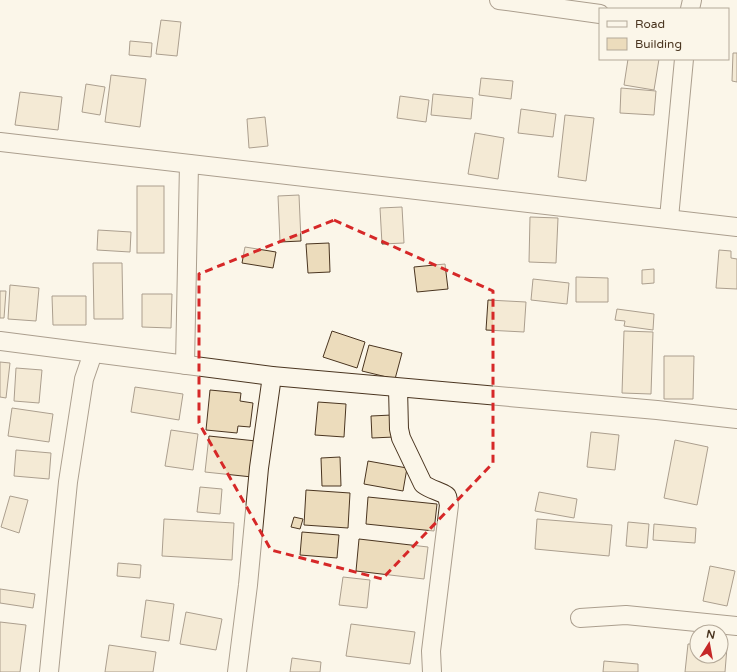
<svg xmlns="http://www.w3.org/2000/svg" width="737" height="672" font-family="'Varela Round',sans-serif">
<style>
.building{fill:#ecdcbc;stroke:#4a3520}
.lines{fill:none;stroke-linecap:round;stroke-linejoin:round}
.minor-casing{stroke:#4a3520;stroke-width:20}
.minor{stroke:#fbf6e9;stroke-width:18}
.marked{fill:none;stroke:#d62828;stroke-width:3;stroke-dasharray:8 5;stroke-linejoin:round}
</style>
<rect width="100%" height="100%" fill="#fbf6e9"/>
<g class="building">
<path d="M161,20L181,22L177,56L156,54Z"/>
<path d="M130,41L152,43L151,57L129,55Z"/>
<path d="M733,53H737V82L732,81Z"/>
<path d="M628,59H659L654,90L624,85Z"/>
<path d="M111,75L146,79L140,127L105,122Z"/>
<path d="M481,78L513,81L511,99L479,95Z"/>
<path d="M86,84L105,87L100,115L82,112Z"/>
<path d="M621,88L656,91L654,115L620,113Z"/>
<path d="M20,92L62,97L58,130L15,125Z"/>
<path d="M433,94L473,98L471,119L431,115Z"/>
<path d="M400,96L429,100L426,122L397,118Z"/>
<path d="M521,109L556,114L553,137L518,133Z"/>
<path d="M565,115L594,118L586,181L558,177Z"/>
<path d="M265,117L268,146L249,148L247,119Z"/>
<path d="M475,133L504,138L498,179L468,174Z"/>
<rect x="137" y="186" width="27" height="67"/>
<path d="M299,195L301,241L280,242L278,196Z"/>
<path d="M402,207L404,243L382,244L380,208Z"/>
<path d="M530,217L558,218L556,263L529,262Z"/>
<path d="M98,230L131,232L130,252L97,250Z"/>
<path d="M329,243L330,272L308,273L306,244Z"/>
<path d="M245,247L276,252L273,268L242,263Z"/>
<path d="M719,250L731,251V258L737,259V289L716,288Z"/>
<path d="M93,263H122L123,319H94Z"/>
<path d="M445,264L448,289L417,292L414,267Z"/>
<path d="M654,269V283L642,284V270Z"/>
<path d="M576,277L608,278V302H576Z"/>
<path d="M533,279L569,283L567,304L531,300Z"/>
<path d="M10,285L39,288L36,321L8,319Z"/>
<path d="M0,291H6L4,318H0Z"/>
<path d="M142,294H172L171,328L142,327Z"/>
<path d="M52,296H86V325H53Z"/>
<path d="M488,300L526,302L524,332L486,330Z"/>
<path d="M617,309L654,314L653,330L624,326L625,321L615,320Z"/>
<path d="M332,331L365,342L357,368L323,357Z"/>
<path d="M624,331L653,332L651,394L622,393Z"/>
<path d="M369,345L402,353L395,379L362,371Z"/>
<path d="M664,356H694L693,399H664Z"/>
<path d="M0,362L10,363L6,398L0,397Z"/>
<path d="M16,368L42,370L39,403L14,401Z"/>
<path d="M135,387L183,394L179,420L131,412Z"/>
<path d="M210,390L241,393L240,401L253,403L250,427L238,426L237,433L206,430Z"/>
<path d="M318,402L346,404L344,437L315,435Z"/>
<path d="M12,408L53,414L49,442L8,436Z"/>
<path d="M392,415L394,437L372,438L371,416Z"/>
<path d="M171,430L198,434L193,470L165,466Z"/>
<path d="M591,432L619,435L615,470L587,467Z"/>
<path d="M209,436L256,441L252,477L205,472Z"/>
<path d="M675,440L708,447L697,505L664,498Z"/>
<path d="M16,450L51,453L49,479L14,476Z"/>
<path d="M340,457L341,486H322L321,458Z"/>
<path d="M368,461L407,468L403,491L364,484Z"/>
<path d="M200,487L222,489L220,514L197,512Z"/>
<path d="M306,490L350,493L348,528L304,525Z"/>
<path d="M539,492L577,499L574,518L535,511Z"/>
<path d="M10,496L28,500L19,533L1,527Z"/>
<path d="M368,497L437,504L434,531L366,524Z"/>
<path d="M294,517L303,519L300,529L291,527Z"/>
<path d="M164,519L234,523L232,560L162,556Z"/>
<path d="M537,519L612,525L609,556L535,549Z"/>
<path d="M628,522L649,524L647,548L626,546Z"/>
<path d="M654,524L696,528L695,543L653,540Z"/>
<path d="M302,532L339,535L337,558L300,555Z"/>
<path d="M359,539L428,547L424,579L356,571Z"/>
<path d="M118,563L141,565L140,578L117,576Z"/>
<path d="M710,566L735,571L727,606L703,601Z"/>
<path d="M343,577L370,580L367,608L339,605Z"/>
<path d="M0,589L35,594L33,608L0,603Z"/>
<path d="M146,600L174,604L169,641L141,637Z"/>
<path d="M186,612L222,619L216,650L180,644Z"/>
<path d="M0,622L26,625L20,672H0Z"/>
<path d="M351,624L415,632L410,664L346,656Z"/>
<path d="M688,644H697V656H721V647H727L725,672H685Z"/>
<path d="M109,645L156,652L153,672H105Z"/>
<path d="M292,658L321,662L320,672H290Z"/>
<path d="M604,661L638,664V672H603Z"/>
</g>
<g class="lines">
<g class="minor-casing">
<g id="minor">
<path d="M499,0L600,14"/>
<path d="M690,9L692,0"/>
<path d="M0,142L737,227"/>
<path d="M669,218L684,59"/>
<path d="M0,341L272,376L657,410L737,419"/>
<path d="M185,365L189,164"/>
<path d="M398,388L399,429L401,438L423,484C431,490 440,491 447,496L449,505L431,651L432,672"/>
<path d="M580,618L626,615L737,626"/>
<path d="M49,672L68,482L84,379L93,353"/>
<path d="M237,672L248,585L259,468L272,376"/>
</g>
</g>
<use href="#minor" class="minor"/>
</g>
<path d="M0 0H737V672H0ZM334,220L493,291V463L382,579L271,550L199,423V274Z" fill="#fbf6e9" fill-opacity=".55" fill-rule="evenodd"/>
<path class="marked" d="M334,220L493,291V463L382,579L271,550L199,423V274Z"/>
<rect x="599" y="8" width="130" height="52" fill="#fbf6e9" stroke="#b4a999"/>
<rect x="607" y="21" width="20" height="6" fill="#fbf6e9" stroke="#b4a999"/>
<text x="635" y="28" font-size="12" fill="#4a3520">Road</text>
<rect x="607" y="38" width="20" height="12" fill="#ecdcbc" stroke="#b4a999"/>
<text x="635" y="48" font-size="12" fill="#4a3520">Building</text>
<g transform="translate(709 644) rotate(11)"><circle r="19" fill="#fbf6e9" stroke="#b4a999"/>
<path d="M0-3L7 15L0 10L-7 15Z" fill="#c62828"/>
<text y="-6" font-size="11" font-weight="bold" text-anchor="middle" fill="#4a3520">N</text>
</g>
</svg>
